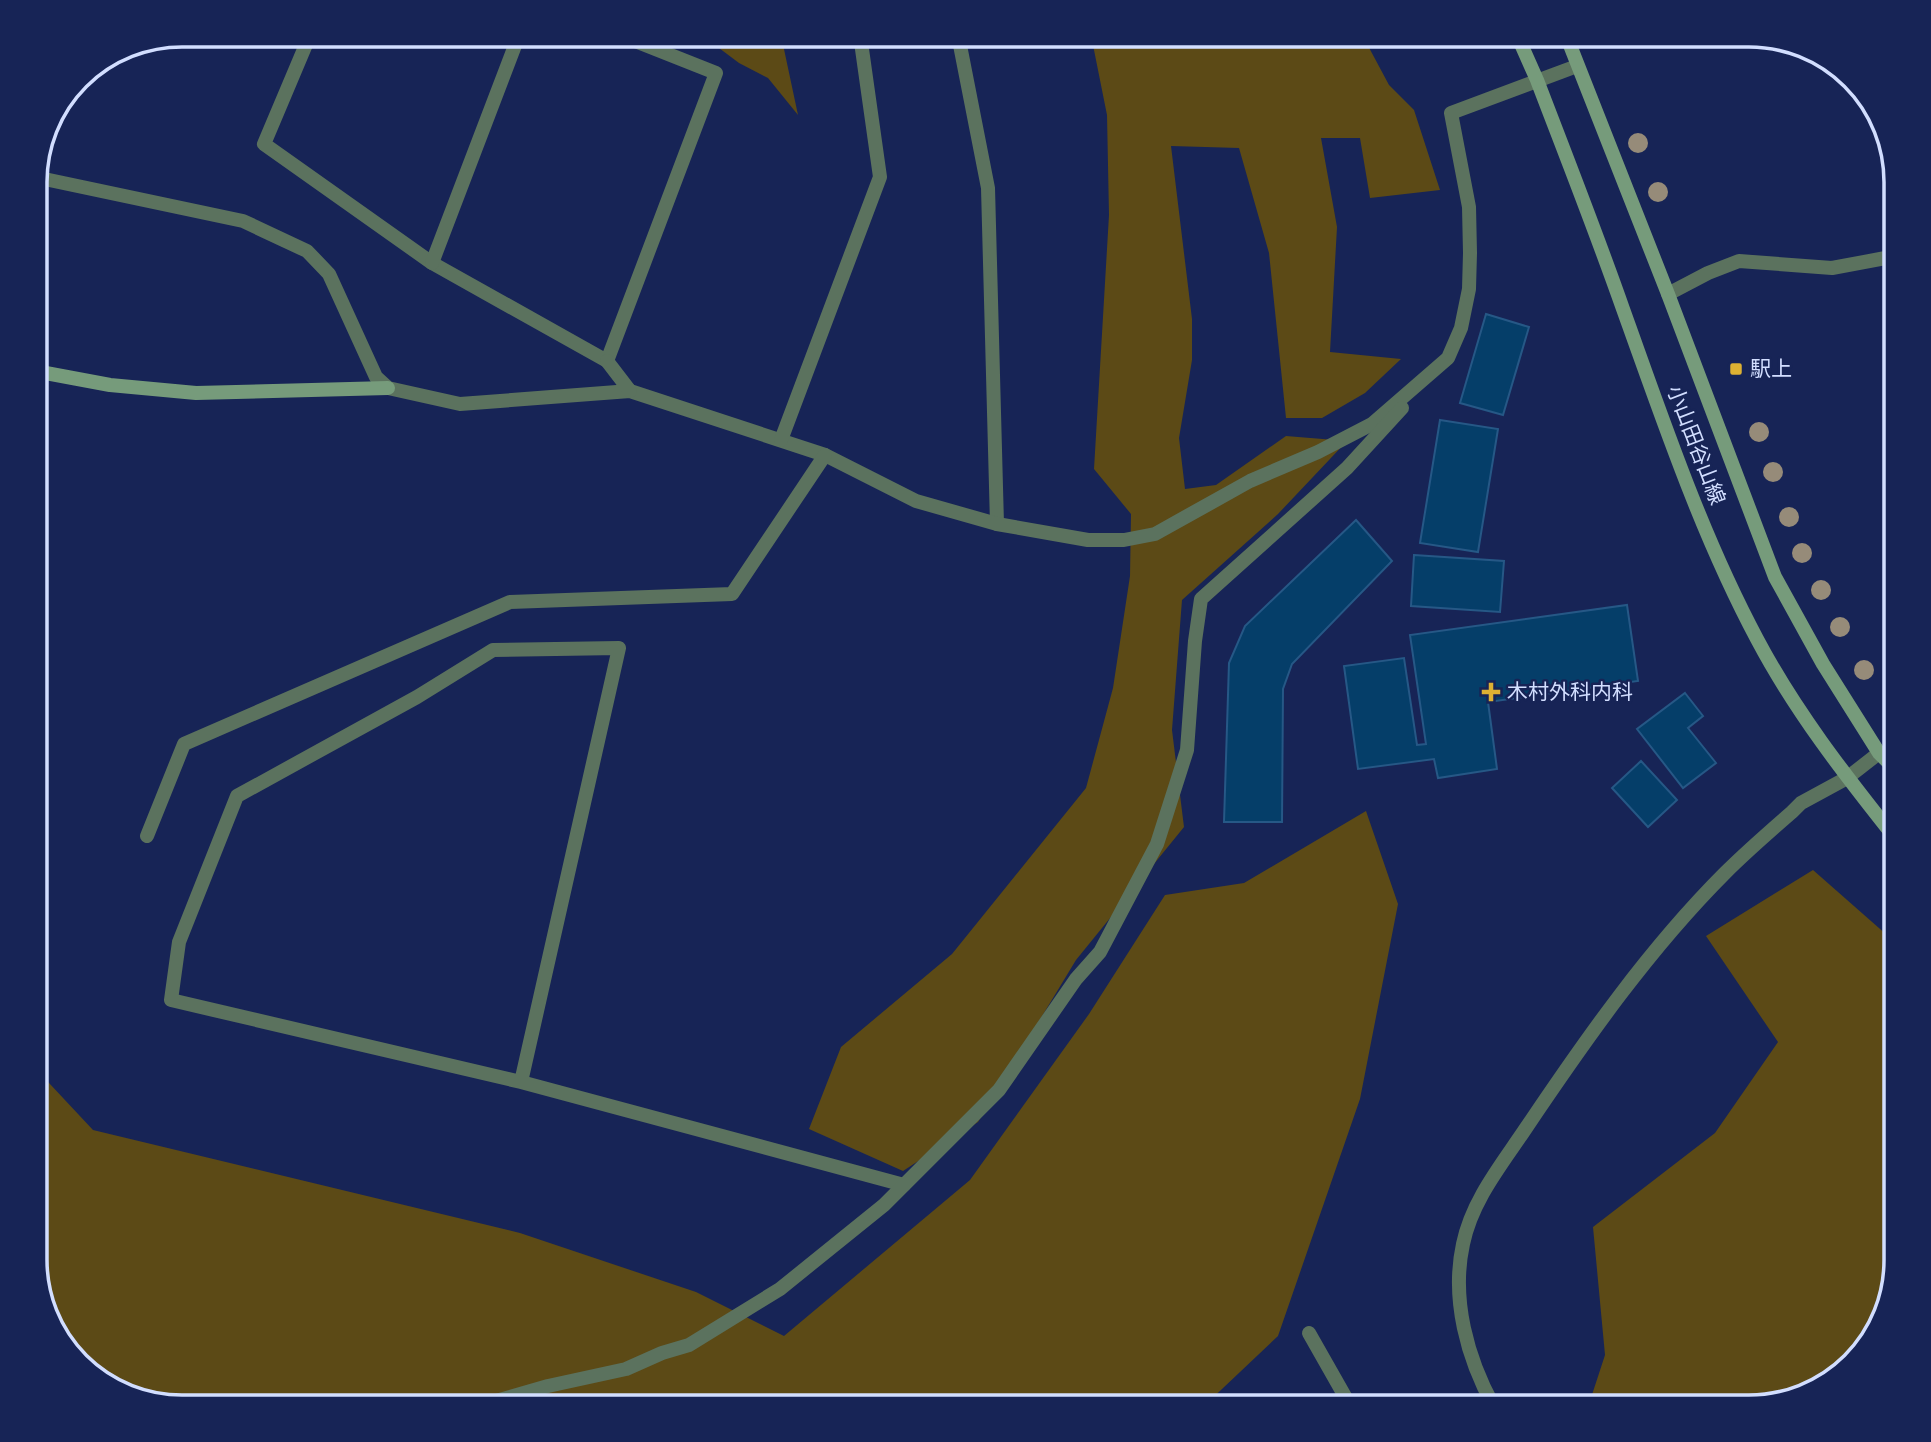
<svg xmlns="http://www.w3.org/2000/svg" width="1931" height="1442" font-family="'Public Sans','Noto Sans JP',sans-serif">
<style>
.green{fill:#5c4a16}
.building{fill:#053e69;stroke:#265886;stroke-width:2}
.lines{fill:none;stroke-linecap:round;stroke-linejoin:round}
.street{stroke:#5b725e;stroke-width:14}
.secondary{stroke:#769b7b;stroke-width:14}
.tree{fill:#968b79}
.poi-dot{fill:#ddb133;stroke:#172456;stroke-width:2.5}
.labels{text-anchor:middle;stroke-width:5;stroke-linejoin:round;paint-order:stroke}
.poi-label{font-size:21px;fill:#d2deff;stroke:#172456;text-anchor:start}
.street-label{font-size:21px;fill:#d2deff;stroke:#172456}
.rim{fill:none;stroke:#d2deff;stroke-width:3.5}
</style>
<rect width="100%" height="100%" fill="#172456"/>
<g class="green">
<path d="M721,35H781L798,115L768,78L739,63L715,45Z"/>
<path d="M1093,35H1211L1210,48L1366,42L1389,85L1414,110L1440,190L1370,198L1360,138H1321L1337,227L1330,352L1401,359L1365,393L1322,418H1286L1269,253L1239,148L1171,146L1192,319V360L1179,438L1185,489L1216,485L1286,436L1347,441L1278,514L1182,600L1172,730L1184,827L1076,960L978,1122L903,1171L809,1129L841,1047L952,954L1086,788L1113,688L1130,576L1131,514L1094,469L1109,215L1107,115L1093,45Z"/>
<path d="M1366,811L1398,904L1360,1099L1278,1336L1203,1407H182L92,1376L50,1325L35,1269V1068L93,1130L520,1233L696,1292L784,1336L970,1180L1089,1014L1165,895L1244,883Z"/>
<path d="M1813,870L1896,943V1260L1865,1350L1814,1392L1749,1407H1588L1605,1355L1593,1227L1715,1133L1778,1042L1706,936Z"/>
</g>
<g class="building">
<path d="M1486,314L1529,327L1503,415L1460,403Z"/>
<path d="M1440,420L1498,429L1478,552L1420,543Z"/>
<path d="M1356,520L1392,561L1292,664L1283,689L1282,822H1224L1229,663L1245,626Z"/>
<path d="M1414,555L1504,561L1500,612L1411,606Z"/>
<path d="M1627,605L1638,681L1488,702L1497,769L1438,778L1434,759L1358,769L1344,666L1404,658L1417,745L1426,744L1410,635Z"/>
<path d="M1685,693L1703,716L1688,728L1716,763L1683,788L1637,729Z"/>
<path d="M1641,761L1677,800L1648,827L1612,788Z"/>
</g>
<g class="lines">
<g class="street">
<path d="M310,35L264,144L432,263L607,361L716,73L620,35"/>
<path d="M958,35L988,188L997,524"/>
<path d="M35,177L243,221L307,251L329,274L376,377L388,388L460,404L630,391L825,455L916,501L997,524L1088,540H1124L1155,534L1250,481L1318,452L1372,424L1448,358L1461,328L1469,289L1470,253L1469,207L1451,113L1577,66"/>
<path d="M432,263L519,35"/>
<path d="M1668,294L1708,273L1739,261L1832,268L1896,256"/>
<path d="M607,361L630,391"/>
<path d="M781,440L880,177L860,35"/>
<path d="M147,836L184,744L510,602L732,594L825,455"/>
<path d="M521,1082L619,648L493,650L417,697L237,796L179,942L171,1000L521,1082L904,1185"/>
<path d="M1309,1333L1351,1407"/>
<path d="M475,1407L548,1386L626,1369L662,1353L689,1345L780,1289L884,1205L999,1090L1076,979L1100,952L1157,844L1187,750L1195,641L1201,599L1347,468L1402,408"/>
<path d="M1494,1407C1467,1358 1451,1299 1463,1244C1472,1200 1502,1164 1526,1128C1586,1039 1649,949 1725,873C1746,852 1769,832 1792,812L1801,803L1847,778L1879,753"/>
</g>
<g class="secondary">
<path d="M1517,35L1537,80C1566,156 1596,232 1623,309C1663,420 1701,534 1757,639C1795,711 1845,775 1896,839"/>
<path d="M1566,35L1668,294L1775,577L1823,664L1879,753L1896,770"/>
<path d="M35,371L110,385L196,393L388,388"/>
</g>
</g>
<g class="tree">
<circle cx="1638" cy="143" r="10"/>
<circle cx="1658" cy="192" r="10"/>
<circle cx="1759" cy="432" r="10"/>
<circle cx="1773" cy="472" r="10"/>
<circle cx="1789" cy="517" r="10"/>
<circle cx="1802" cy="553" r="10"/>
<circle cx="1821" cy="590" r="10"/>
<circle cx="1840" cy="627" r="10"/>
<circle cx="1864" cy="670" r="10"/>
</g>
<g class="poi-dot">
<rect x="1729" y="362" width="14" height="14" rx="3.5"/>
<path d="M1487.5 681.5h7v7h7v7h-7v7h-7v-7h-7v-7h7z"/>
</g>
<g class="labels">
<g class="poi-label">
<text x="1750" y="376">駅上</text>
<text x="1507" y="699">木村外科内科</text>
</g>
<g class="street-label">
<text transform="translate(1696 445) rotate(69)" y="7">小山田谷山線</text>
</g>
</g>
<path d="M0 0H1931V1442H0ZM182 47H1749A135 135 0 0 1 1884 182V1260A135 135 0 0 1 1749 1395H182A135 135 0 0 1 47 1260V182A135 135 0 0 1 182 47Z" fill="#172456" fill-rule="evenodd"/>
<path class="rim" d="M182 47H1749A135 135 0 0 1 1884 182V1260A135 135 0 0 1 1749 1395H182A135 135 0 0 1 47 1260V182A135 135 0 0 1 182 47Z"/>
</svg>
